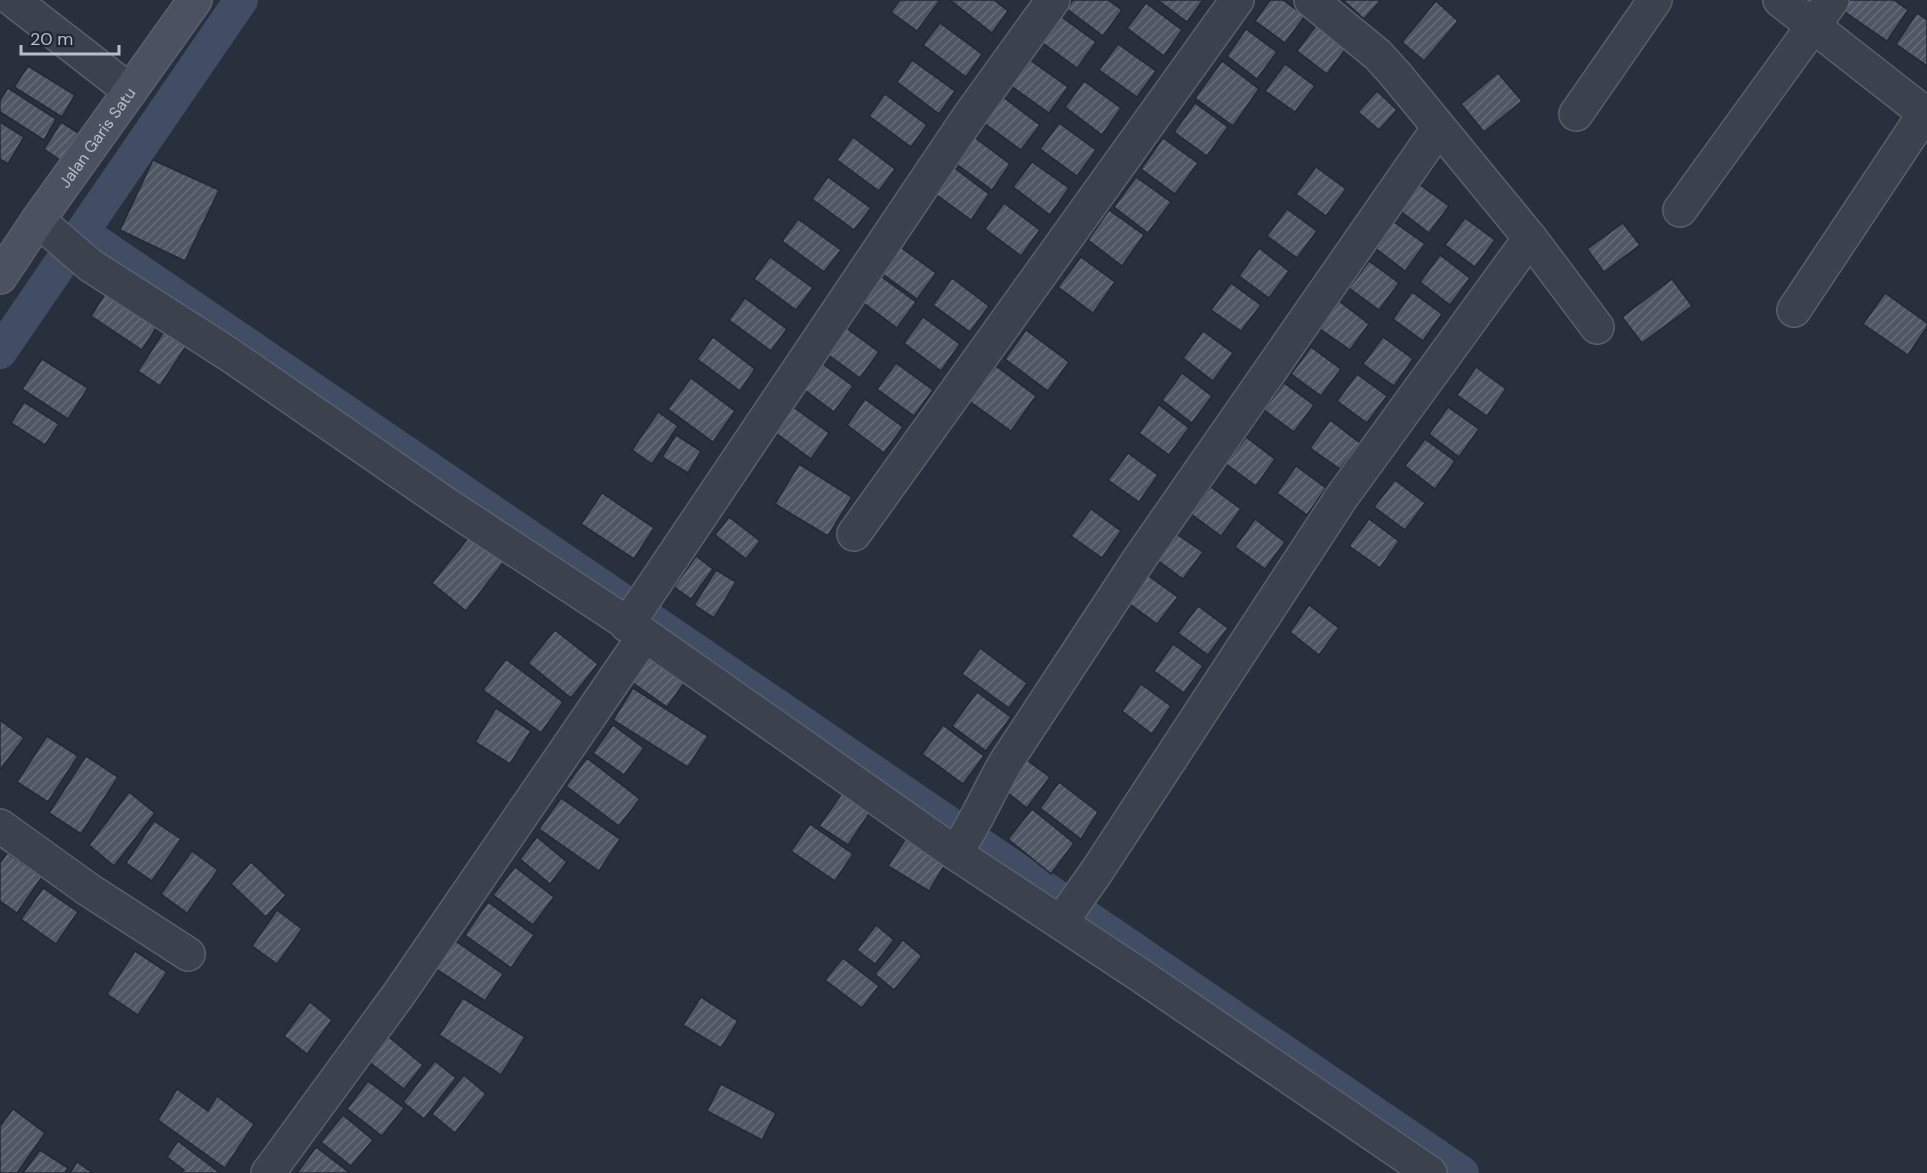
<svg xmlns="http://www.w3.org/2000/svg" width="1927" height="1173" font-family="'DM Sans',sans-serif">
<style>
.lines{fill:none;stroke-linecap:round;stroke-linejoin:round}
.canal{stroke:#414d64;stroke-width:34}
.building{fill:url(#building-hatch);stroke:#232935;stroke-width:1.5}
.street-casing{stroke:#5a606b;stroke-width:36}
.secondary-casing{stroke:#5a606b;stroke-width:36}
.street{stroke:#3c424d;stroke-width:33}
.secondary{stroke:#4b5160;stroke-width:33}
.labels{text-anchor:middle;stroke-width:5;stroke-linejoin:round;paint-order:stroke}
.street-label{font-size:16px;fill:#b8bec8;stroke:#212733}
</style>
<defs>
<pattern id="building-hatch" width="6" height="6" patternUnits="userSpaceOnUse" patternTransform="scale(1.5)"><rect width="6" height="6" fill="#4f5765"/><path d="M-1 1l2-2M0 6l6-6M5 7l2-2" fill="none" stroke="#666d7a"/></pattern>
</defs>
<rect width="100%" height="100%" fill="#28303d"/>
<g class="lines">
<g class="canal">
<path d="M82,232L1462,1173"/>
<path d="M0,352L241,0"/>
</g>
</g>
<g class="building">
<path d="M900,0H940L917,31L891,12Z"/>
<path d="M950,0H994L1008,11L992,33Z"/>
<path d="M1073,0H1108L1122,10L1103,36L1067,9Z"/>
<path d="M1160,0H1203L1187,22L1159,1Z"/>
<path d="M1270,0H1283L1305,16L1285,43L1255,21Z"/>
<path d="M1343,0H1381L1364,19Z"/>
<path d="M1849,0H1894L1908,10L1887,41L1842,10Z"/>
<path d="M1436,1L1458,21L1424,61L1402,42Z"/>
<path d="M1146,3L1182,30L1164,56L1127,28Z"/>
<path d="M1917,13L1927,20V66L1896,44Z"/>
<path d="M1059,15L1096,42L1077,68L1040,41Z"/>
<path d="M940,23L982,54L966,77L923,45Z"/>
<path d="M1317,24L1347,47L1327,74L1297,51Z"/>
<path d="M1246,29L1277,52L1257,79L1227,56Z"/>
<path d="M1118,44L1156,71L1137,97L1099,70Z"/>
<path d="M912,60L955,91L939,114L897,82Z"/>
<path d="M1030,60L1068,87L1049,113L1011,86Z"/>
<path d="M1222,61L1259,89L1233,126L1195,98Z"/>
<path d="M1285,64L1315,86L1295,112L1265,91Z"/>
<path d="M28,66L75,95L62,117L14,87Z"/>
<path d="M1498,73L1522,101L1484,132L1461,104Z"/>
<path d="M1084,81L1121,108L1102,135L1065,107Z"/>
<path d="M8,88L56,119L44,140L0,112V100Z"/>
<path d="M1377,91L1397,110L1379,130L1358,112Z"/>
<path d="M885,94L927,125L911,147L869,116Z"/>
<path d="M1003,97L1040,125L1021,150L984,123Z"/>
<path d="M1195,103L1228,127L1207,156L1174,132Z"/>
<path d="M0,122L24,137L8,164L0,159Z"/>
<path d="M61,122L80,134L63,162L44,149Z"/>
<path d="M1059,123L1096,150L1077,176L1040,149Z"/>
<path d="M853,137L895,169L879,191L837,160Z"/>
<path d="M974,137L1010,164L992,190L955,163Z"/>
<path d="M1163,138L1198,163L1175,194L1141,169Z"/>
<path d="M153,160L219,190L185,261L120,230Z"/>
<path d="M1032,162L1069,188L1050,215L1013,187Z"/>
<path d="M953,167L989,194L971,220L934,193Z"/>
<path d="M1316,167L1346,189L1326,216L1296,194Z"/>
<path d="M828,177L871,208L854,230L812,199Z"/>
<path d="M1136,177L1171,202L1148,233L1114,207Z"/>
<path d="M1419,184L1449,206L1429,233L1399,210Z"/>
<path d="M1004,203L1040,230L1021,256L985,229Z"/>
<path d="M1287,209L1317,231L1297,258L1267,236Z"/>
<path d="M1109,210L1144,235L1122,266L1088,240Z"/>
<path d="M1465,218L1495,240L1475,267L1445,245Z"/>
<path d="M798,219L841,250L824,272L782,241Z"/>
<path d="M1394,222L1425,244L1405,271L1375,248Z"/>
<path d="M1623,223L1640,245L1604,272L1587,249Z"/>
<path d="M899,246L936,273L917,299L880,272Z"/>
<path d="M1259,248L1289,271L1269,298L1239,276Z"/>
<path d="M1440,255L1470,278L1450,305L1420,282Z"/>
<path d="M770,257L813,288L796,310L754,279Z"/>
<path d="M1081,257L1115,282L1093,313L1058,287Z"/>
<path d="M1369,261L1399,283L1379,310L1349,288Z"/>
<path d="M879,275L916,302L897,328L861,301Z"/>
<path d="M952,278L989,306L970,332L933,305Z"/>
<path d="M1672,279L1692,306L1642,343L1622,317Z"/>
<path d="M113,281L164,316L142,350L91,316Z"/>
<path d="M1231,283L1261,305L1241,331L1211,310Z"/>
<path d="M1412,292L1442,314L1423,341L1393,319Z"/>
<path d="M1885,293L1927,323V327L1908,355L1863,324Z"/>
<path d="M745,298L787,329L771,351L729,320Z"/>
<path d="M1339,301L1369,324L1350,350L1320,329Z"/>
<path d="M923,317L960,344L941,371L904,343Z"/>
<path d="M172,319L194,334L160,386L138,371Z"/>
<path d="M842,325L879,352L860,378L823,351Z"/>
<path d="M1026,330L1069,362L1048,391L1005,359Z"/>
<path d="M1203,331L1233,353L1213,381L1183,358Z"/>
<path d="M713,337L755,369L740,391L697,359Z"/>
<path d="M1383,337L1413,359L1394,386L1363,364Z"/>
<path d="M1311,347L1341,369L1321,396L1291,374Z"/>
<path d="M42,359L88,388L68,419L22,389Z"/>
<path d="M816,359L853,386L834,412L798,385Z"/>
<path d="M896,363L933,390L914,416L877,389Z"/>
<path d="M996,366L1036,396L1011,431L969,401Z"/>
<path d="M1476,367L1506,389L1487,416L1457,395Z"/>
<path d="M1182,373L1212,396L1192,423L1162,400Z"/>
<path d="M1357,374L1387,396L1367,423L1337,401Z"/>
<path d="M691,378L735,411L713,442L668,409Z"/>
<path d="M1284,383L1314,405L1294,432L1264,410Z"/>
<path d="M865,399L903,427L884,453L847,425Z"/>
<path d="M24,402L59,424L45,445L11,423Z"/>
<path d="M1159,405L1189,428L1169,455L1139,433Z"/>
<path d="M792,406L829,433L811,459L773,431Z"/>
<path d="M1448,407L1479,429L1459,457L1429,434Z"/>
<path d="M658,412L678,426L652,464L632,450Z"/>
<path d="M1330,420L1360,443L1340,469L1310,448Z"/>
<path d="M676,435L701,451L688,473L662,457Z"/>
<path d="M1246,437L1275,459L1256,486L1226,464Z"/>
<path d="M1425,439L1455,461L1435,489L1405,466Z"/>
<path d="M1128,453L1158,475L1139,502L1108,480Z"/>
<path d="M799,464L852,497L828,536L775,504Z"/>
<path d="M1296,466L1326,488L1307,515L1277,493Z"/>
<path d="M1395,480L1425,503L1405,530L1374,507Z"/>
<path d="M1211,487L1241,509L1221,536L1191,514Z"/>
<path d="M602,493L654,528L634,559L581,524Z"/>
<path d="M1091,509L1121,531L1102,558L1071,536Z"/>
<path d="M729,517L760,541L746,559L715,535Z"/>
<path d="M1255,519L1285,542L1265,569L1235,547Z"/>
<path d="M1369,519L1399,541L1380,568L1349,546Z"/>
<path d="M1172,531L1203,552L1183,579L1153,557Z"/>
<path d="M473,532L506,559L466,611L432,583Z"/>
<path d="M696,556L713,569L691,599L674,587Z"/>
<path d="M716,570L736,582L714,618L694,605Z"/>
<path d="M1147,575L1178,597L1157,624L1127,602Z"/>
<path d="M1309,605L1339,628L1319,655L1290,632Z"/>
<path d="M1198,606L1228,628L1208,655L1178,633Z"/>
<path d="M555,630L598,664L571,698L528,663Z"/>
<path d="M651,643L692,672L667,707L626,678Z"/>
<path d="M1173,644L1203,666L1184,693L1154,671Z"/>
<path d="M980,648L1027,683L1009,708L962,674Z"/>
<path d="M506,659L563,702L541,733L483,690Z"/>
<path d="M1141,684L1171,706L1152,734L1122,711Z"/>
<path d="M633,688L708,736L688,767L613,720Z"/>
<path d="M977,692L1011,717L986,751L952,726Z"/>
<path d="M496,708L531,731L510,764L475,742Z"/>
<path d="M0,720L24,738L0,770Z"/>
<path d="M613,725L644,748L624,775L593,753Z"/>
<path d="M943,725L984,756L963,784L922,754Z"/>
<path d="M47,736L78,756L48,802L17,782Z"/>
<path d="M86,756L118,777L81,834L49,813Z"/>
<path d="M587,758L640,799L619,826L566,786Z"/>
<path d="M1024,758L1050,777L1027,808L1000,787Z"/>
<path d="M1059,782L1098,812L1081,839L1040,808Z"/>
<path d="M848,785L875,805L848,845L819,826Z"/>
<path d="M129,792L155,813L114,866L89,845Z"/>
<path d="M561,798L620,839L599,871L539,829Z"/>
<path d="M1032,809L1074,843L1051,874L1008,839Z"/>
<path d="M154,821L181,839L152,881L126,863Z"/>
<path d="M810,824L853,854L835,881L791,851Z"/>
<path d="M537,837L567,862L550,884L520,859Z"/>
<path d="M906,838L946,863L929,891L888,866Z"/>
<path d="M192,851L218,870L187,913L161,894Z"/>
<path d="M7,853L42,877L17,913L0,901V863Z"/>
<path d="M251,862L286,895L266,917L231,884Z"/>
<path d="M515,867L554,897L533,925L493,895Z"/>
<path d="M43,888L78,912L56,944L21,919Z"/>
<path d="M488,902L534,935L511,968L465,935Z"/>
<path d="M277,910L302,929L277,964L252,946Z"/>
<path d="M876,925L894,940L875,964L857,950Z"/>
<path d="M454,940L503,974L485,1001L436,969Z"/>
<path d="M903,940L922,956L894,990L875,974Z"/>
<path d="M135,951L167,972L138,1015L107,994Z"/>
<path d="M843,958L879,986L862,1008L825,980Z"/>
<path d="M701,997L738,1021L721,1048L683,1025Z"/>
<path d="M463,998L525,1037L501,1075L439,1035Z"/>
<path d="M310,1002L332,1020L307,1054L284,1036Z"/>
<path d="M384,1033L423,1065L404,1089L364,1058Z"/>
<path d="M435,1061L456,1078L424,1119L403,1102Z"/>
<path d="M464,1075L486,1094L455,1133L432,1114Z"/>
<path d="M368,1081L404,1108L382,1136L347,1109Z"/>
<path d="M721,1084L776,1113L762,1140L707,1111Z"/>
<path d="M177,1089L208,1111L217,1096L254,1124L225,1168L158,1120Z"/>
<path d="M13,1109L45,1133L17,1173H0V1126Z"/>
<path d="M343,1115L373,1140L351,1166L321,1142Z"/>
<path d="M178,1141L220,1173H181L184,1170L167,1157Z"/>
<path d="M316,1147L350,1173H297Z"/>
<path d="M40,1150L68,1168L65,1173H23Z"/>
<path d="M77,1162L93,1173H70Z"/>
</g>
<g class="lines">
<g class="street-casing">
<g id="street">
<path d="M13,0L130,91"/>
<path d="M1311,0L1378,55L1396,75L1530,238L1597,327"/>
<path d="M1780,0L1927,115"/>
<path d="M1576,114L1655,0"/>
<path d="M1680,210L1832,0"/>
<path d="M38,220L90,265L227,353L446,504L645,635L955,853L1140,975L1430,1173"/>
<path d="M1794,310L1927,110"/>
<path d="M854,534L1237,0"/>
<path d="M627,625L968,118L1053,0"/>
<path d="M0,826L89,890L188,954"/>
<path d="M955,853C976,824 988,792 1006,762L1140,558L1438,129"/>
<path d="M1061,922L1097,871L1341,498L1530,238"/>
<path d="M268,1173L399,994L645,635"/>
</g>
</g>
<g class="secondary-casing">
<g id="secondary">
<path id="s1" d="M0,277L38,220L195,0"/>
</g>
</g>
<use href="#street" class="street"/>
<use href="#secondary" class="secondary"/>
</g>
<g class="labels">
<g class="street-label">
<text dy="6" stroke="none"><textPath href="#s1" startOffset="170">Jalan Garis Satu</textPath></text>
</g>
</g>
<path d="M21 45v9h98v-9" fill="none" stroke="#b8bec8" stroke-width="3"/>
<text x="30" y="45" font-size="18" fill="#b8bec8" stroke="#212733" stroke-width="4.5" paint-order="stroke">20 m</text>
</svg>
